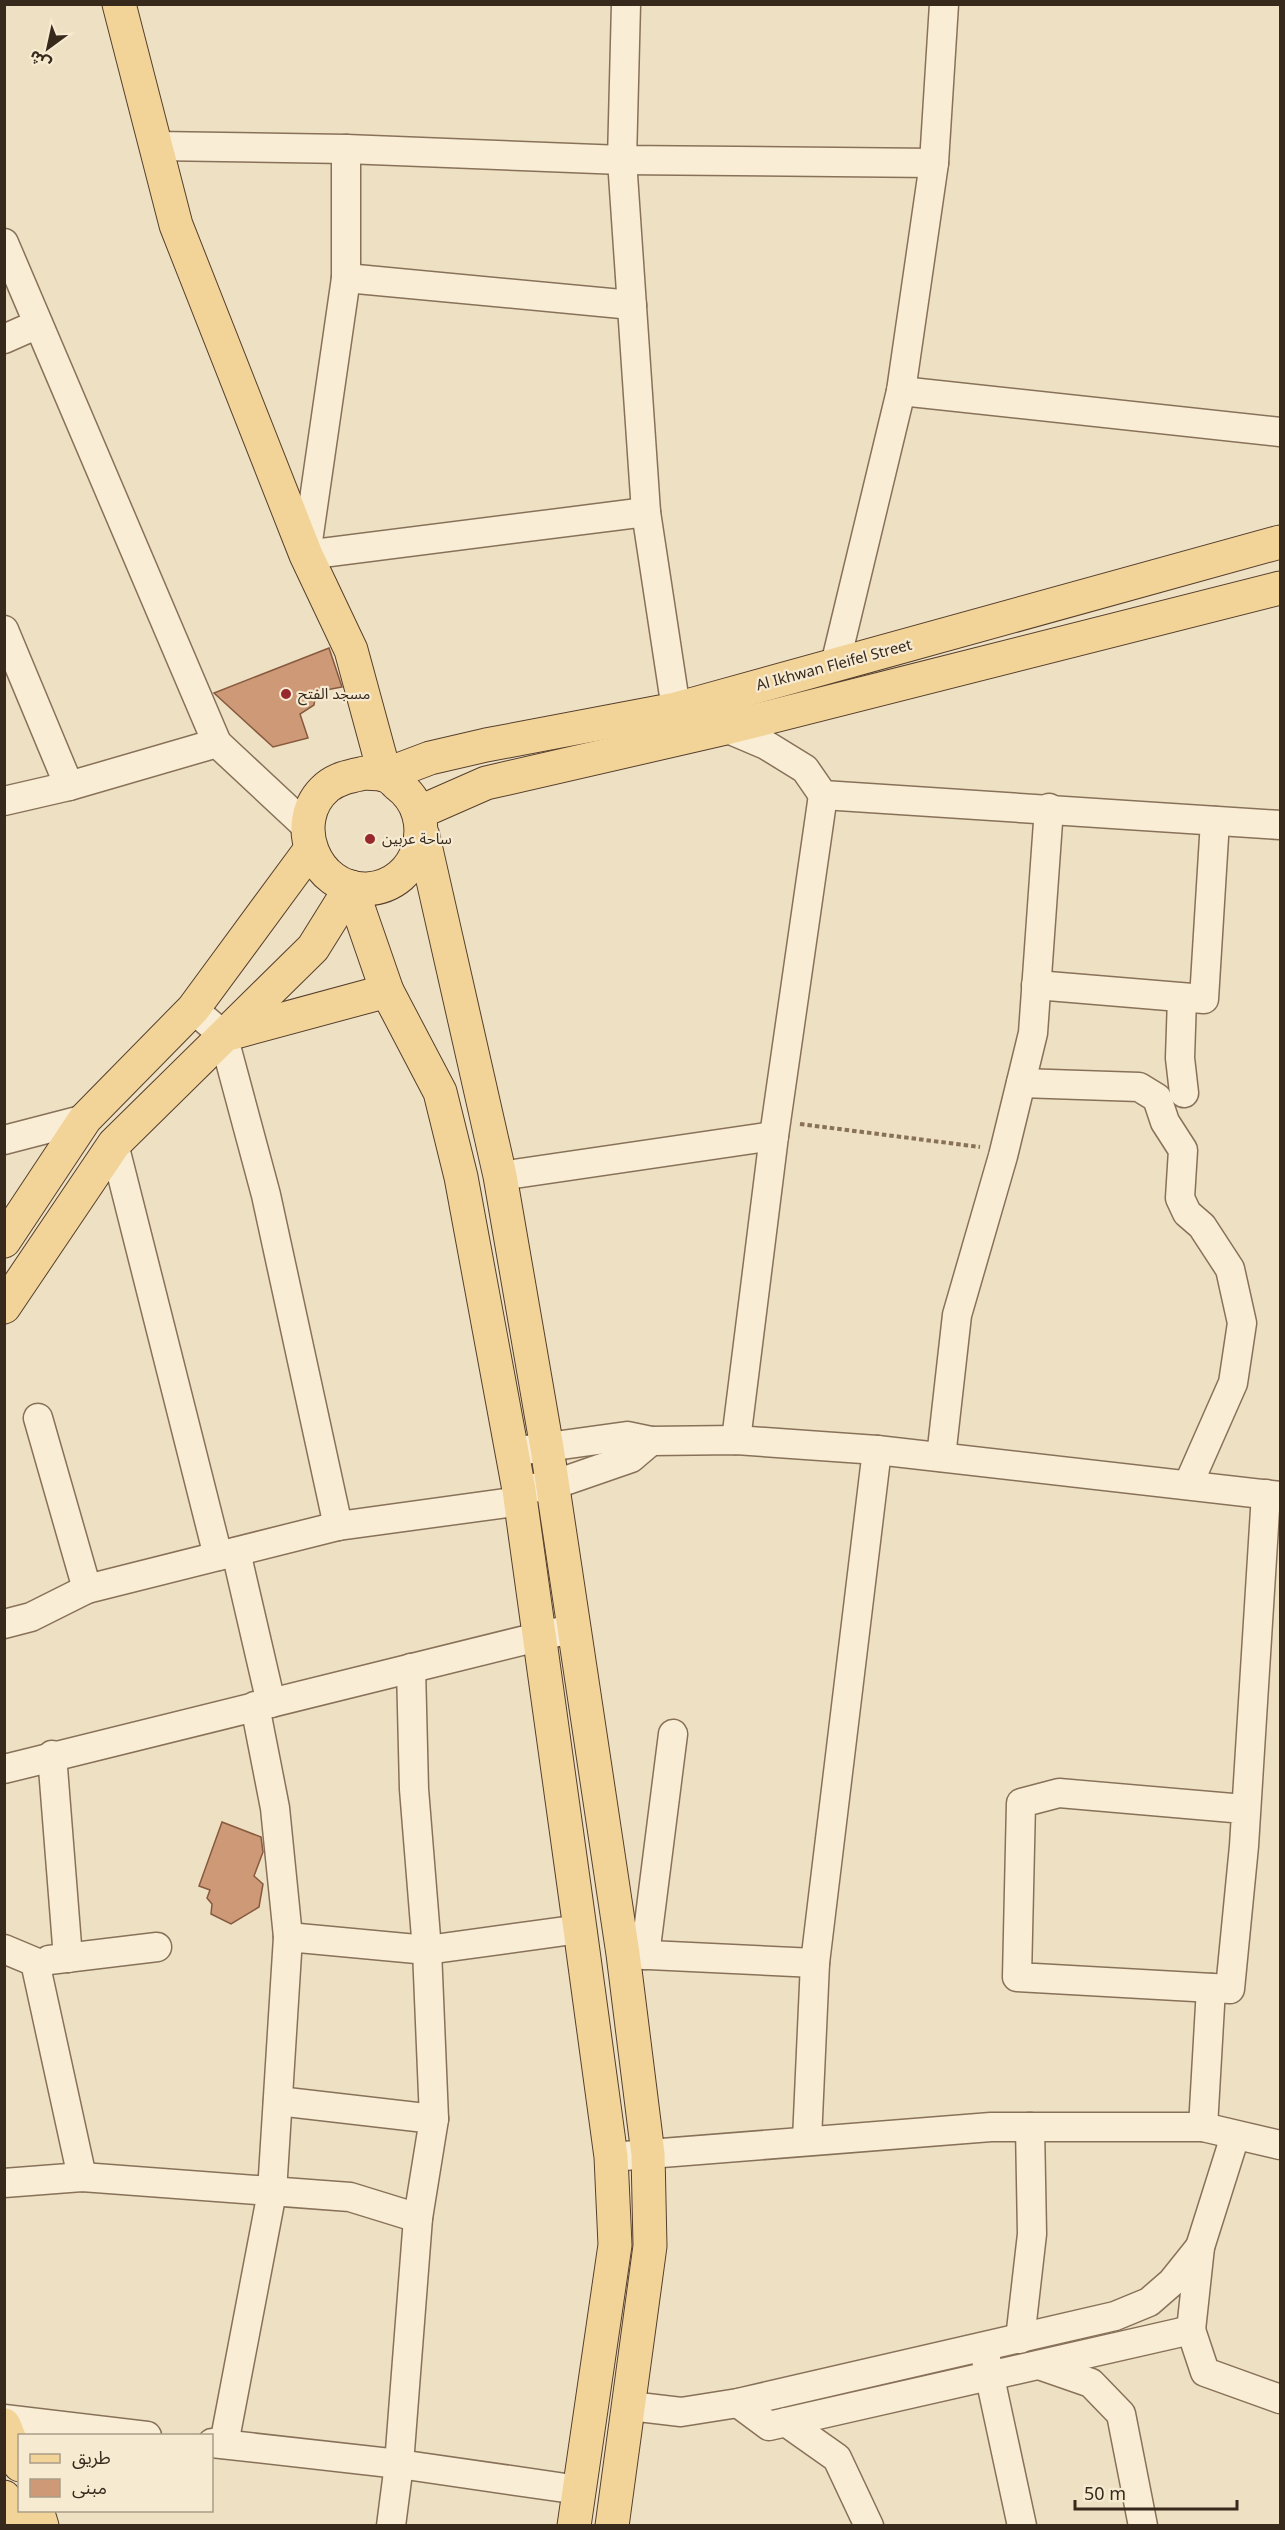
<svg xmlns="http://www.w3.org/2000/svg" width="1285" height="2530" font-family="Georgia,'Noto Sans Arabic',serif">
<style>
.building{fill:#cd9977;stroke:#875a3f;stroke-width:1.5}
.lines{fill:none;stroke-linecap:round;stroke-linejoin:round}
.minor-casing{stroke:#887159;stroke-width:31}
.major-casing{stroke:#563f2d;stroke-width:35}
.path{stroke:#887159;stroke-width:4;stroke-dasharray:4.5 3;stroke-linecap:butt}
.minor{stroke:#f9edd5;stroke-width:28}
.major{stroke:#f2d499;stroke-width:33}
.poi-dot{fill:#97292c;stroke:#f6ead1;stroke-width:2}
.labels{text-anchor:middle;stroke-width:4.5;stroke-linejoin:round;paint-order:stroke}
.street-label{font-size:15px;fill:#38291d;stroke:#f6ead1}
.poi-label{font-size:15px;fill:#38291d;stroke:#f6ead1;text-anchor:start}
</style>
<rect width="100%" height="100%" fill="#eee0c2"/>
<g class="building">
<path d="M329,648L342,687L316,692L314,705L300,714L308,738L273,747L214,693Z"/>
<path d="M222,1822L261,1837L263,1852L254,1876L263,1884L259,1907L231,1924L211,1914L212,1904L207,1898L210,1890L199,1886Z"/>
</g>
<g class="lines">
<g class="minor-casing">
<g id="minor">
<path d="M626,4L622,160L646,512L676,709"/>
<path d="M156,146L346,149L622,160L934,163"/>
<path d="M346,149V278L306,555L646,512"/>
<path d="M4,243L217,743"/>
<path d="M346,278L632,305"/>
<path d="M4,339L38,324"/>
<path d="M901,391L1280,432"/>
<path d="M4,630L69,786"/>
<path d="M835,665L901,391L934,163L944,4"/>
<path d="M726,728L766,745L805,769L823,795L1280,825"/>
<path d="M4,801L69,786L217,743L307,827"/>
<path d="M1036,985L1204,999L1215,821"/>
<path d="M1182,998L1180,1058L1184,1093"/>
<path d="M193,1009L223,1035L266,1195L338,1526"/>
<path d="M1021,1083L1139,1087L1157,1098L1165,1122L1183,1150L1180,1198L1187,1213L1202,1226L1230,1269L1242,1323L1233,1383L1188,1485"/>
<path d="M4,1140L85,1119"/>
<path d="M114,1144L218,1556"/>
<path d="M500,1176L774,1136"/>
<path d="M38,1418L87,1589"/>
<path d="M736,1440L774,1136L823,795"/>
<path d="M511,1452L627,1436L651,1441L736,1440L877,1450L1280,1496"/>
<path d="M941,1457L957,1315L1003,1156L1033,1033L1049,808"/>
<path d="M519,1490L553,1485L631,1458L651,1441"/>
<path d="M236,1552L271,1703"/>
<path d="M4,1624L31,1617L87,1589L338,1526L521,1501"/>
<path d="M255,1706L275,1808L288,1937"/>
<path d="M52,1755L68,1958"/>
<path d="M4,1769L574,1628"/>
<path d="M1244,1809L1059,1793L1021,1803L1017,1977L1230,1989L1244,1846L1266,1494"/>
<path d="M4,1949L35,1962L82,2177"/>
<path d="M628,1954L815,1963"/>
<path d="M645,1955L673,1734"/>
<path d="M49,1960L157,1947"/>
<path d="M278,2101L434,2119"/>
<path d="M1203,2127L1211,1988"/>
<path d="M807,2140L815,1963L877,1450"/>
<path d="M611,2157L991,2127H1203L1280,2145"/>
<path d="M4,2183L82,2177L350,2197L418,2218"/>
<path d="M1191,2330L1205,2372L1280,2399"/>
<path d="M1020,2339L1032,2234L1030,2127"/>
<path d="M986,2359L1022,2526"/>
<path d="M1042,2366L1091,2383L1121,2414L1143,2526"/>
<path d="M738,2403L769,2426L1191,2330L1200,2247L1235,2136"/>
<path d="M630,2406L681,2412L738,2403L1115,2316L1149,2302L1172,2282L1200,2247"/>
<path d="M4,2419L147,2436"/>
<path d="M786,2422L837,2458L869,2526"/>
<path d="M212,2443L399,2464L579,2490"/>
<path d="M224,2444L272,2192L288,1937L427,1950L580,1929"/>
<path d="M391,2526L399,2464L418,2218L434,2119L427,1950L414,1789L411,1668"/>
</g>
</g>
<g class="major-casing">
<g id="major">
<path d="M119,4L176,225L306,555L351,650L385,775L430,758L486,745L676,709L1280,542"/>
<path d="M365,773C371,774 378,773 383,775C389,776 394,781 398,785C440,816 421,886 367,889C315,891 287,821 327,787C338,778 351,776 365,773Z"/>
<path d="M420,812L486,783L726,728L1280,588"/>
<path d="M423,836L500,1176L547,1448L623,1954L648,2154L650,2246L612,2526"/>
<path d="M351,887L387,991L440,1092L461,1177L519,1490L580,1929L611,2157L615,2245L574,2526"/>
<path d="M228,1034L387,991"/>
<path d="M4,1241L85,1119L193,1009L310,850"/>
<path d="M4,1307L114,1144L313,948L351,887"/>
<path d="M4,2425L20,2465"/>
<path d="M4,2497L15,2526"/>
<path d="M37,2510L42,2526"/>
</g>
</g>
<path class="path" d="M800,1124L980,1147"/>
<use href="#minor" class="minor"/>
<use href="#major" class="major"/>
</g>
<g class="poi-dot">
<circle cx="286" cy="694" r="6"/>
<circle cx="370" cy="839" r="6"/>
</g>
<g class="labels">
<g class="street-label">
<text transform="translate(834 665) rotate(-15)" y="5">Al Ikhwan Fleifel Street</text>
</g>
<g class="poi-label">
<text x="298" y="699">مسجد الفتح</text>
<text x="382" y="844">ساحة عربين</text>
</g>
</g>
<rect width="1285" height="2530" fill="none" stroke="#38291d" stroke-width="12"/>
<rect x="18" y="2434" width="195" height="78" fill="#f6ead1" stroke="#aa9d89" stroke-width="1.5"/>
<rect x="30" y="2454" width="30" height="9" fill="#f2d499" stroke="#aa9d89" stroke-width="1.5"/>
<text x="72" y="2464" font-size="18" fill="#38291d">طريق</text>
<rect x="30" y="2479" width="30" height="18" fill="#cd9977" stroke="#aa9d89" stroke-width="1.5"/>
<text x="72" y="2494" font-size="18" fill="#38291d">مبنى</text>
<g transform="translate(48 48) rotate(213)" stroke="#f6ead1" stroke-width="4.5" paint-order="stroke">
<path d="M0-4.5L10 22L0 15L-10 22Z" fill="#38291d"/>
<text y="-9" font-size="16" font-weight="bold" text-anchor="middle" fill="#38291d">ش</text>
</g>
<path d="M1075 2500v9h162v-9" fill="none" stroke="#38291d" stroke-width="3"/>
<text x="1084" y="2500" font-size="18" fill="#38291d" stroke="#f6ead1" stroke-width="4.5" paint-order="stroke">50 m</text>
</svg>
